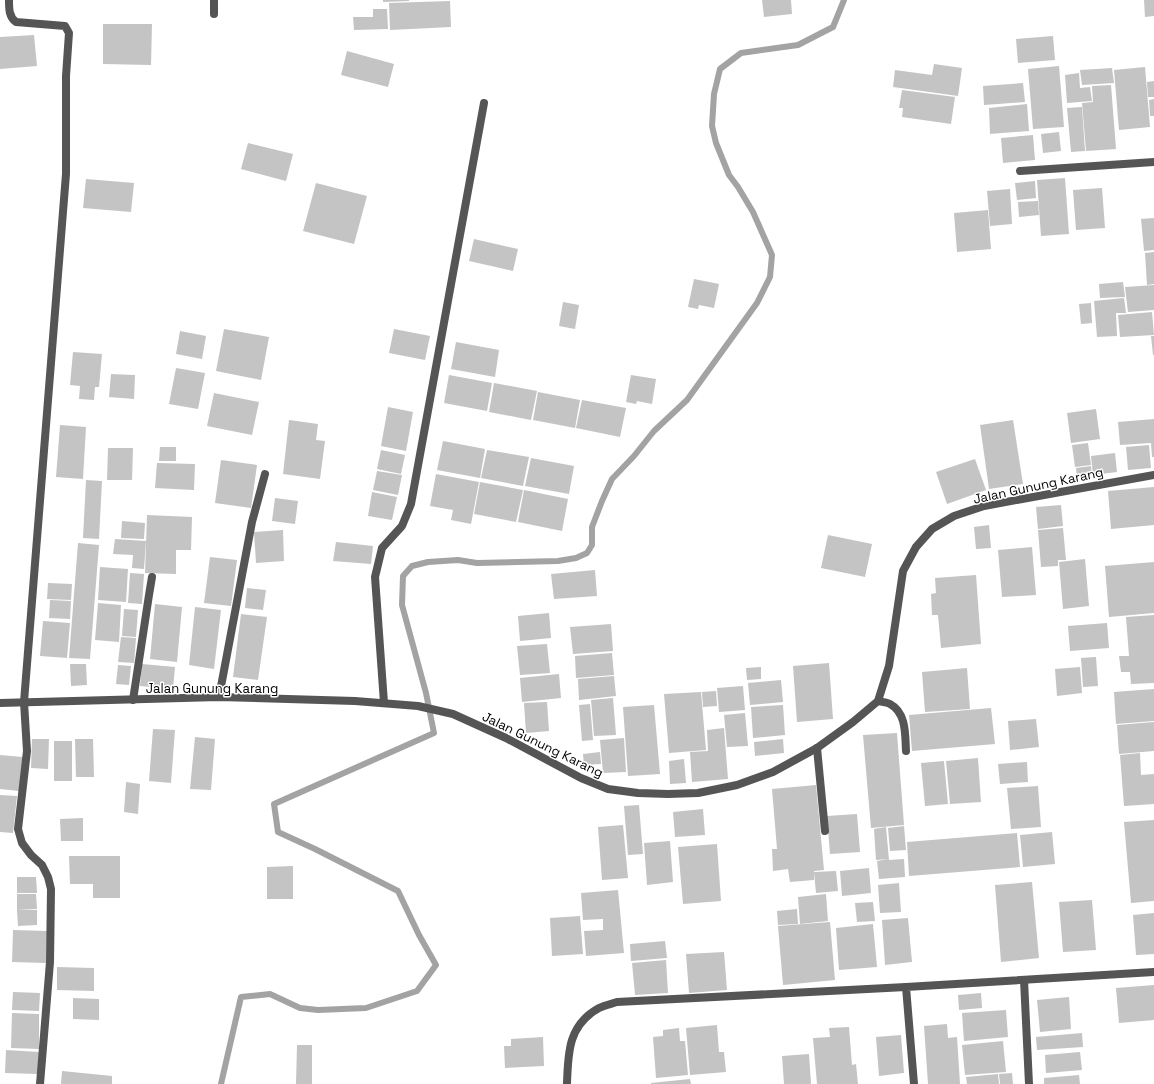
<svg xmlns="http://www.w3.org/2000/svg" width="1154" height="1084" font-family="'Space Grotesk',sans-serif">
<style>
.lines{fill:none;stroke-linecap:round;stroke-linejoin:round}
.stream{stroke:#a3a3a3;stroke-width:6}
.building{fill:#c4c4c4}
.lane{stroke:#555;stroke-width:8}
.street{stroke:#555;stroke-width:8}
.labels{text-anchor:middle;stroke-width:3;stroke-linejoin:round;paint-order:stroke}
.street-label{font-size:13px;fill:#000;stroke:#fff}
</style>
<rect width="100%" height="100%" fill="#fff"/>
<g class="lines">
<path class="stream" d="M221,1084L241,997L270,994L300,1008L318,1010L366,1008L417,991L436,965L419,935L398,891L315,849L278,832L274,804L434,733L426,693L402,605L403,576L412,566L428,562L458,560L477,563L558,561L576,558L587,553L592,545V527L602,501L612,479L634,456L654,431L687,400L757,303L770,277L772,255L753,212L738,187L729,175L716,143L712,126L714,94L720,69L741,53L798,45L833,27L844,0"/>
</g>
<g class="building">
<path d="M383,0H409V1L383,2Z"/>
<path d="M762,0H791L792,14L764,17Z"/>
<path d="M1144,0H1154V16L1145,17Z"/>
<path d="M450,1L451,27L390,30L389,3Z"/>
<path d="M373,9H387L388,29L354,30L353,17H373Z"/>
<path d="M103,24H152L151,65L103,64Z"/>
<path d="M34,35L37,66L0,69V37Z"/>
<path d="M1053,36L1055,60L1018,63L1016,39Z"/>
<path d="M347,51L394,64L388,87L341,75Z"/>
<path d="M934,64L962,68L958,96L893,87L895,70L932,75Z"/>
<path d="M1059,66L1064,127L1033,129L1028,69Z"/>
<path d="M1145,67L1150,127L1119,130L1114,70Z"/>
<path d="M1112,68L1114,83L1082,85L1080,70Z"/>
<path d="M1079,73L1080,88L1090,87L1092,101L1067,103L1065,75Z"/>
<path d="M1154,81V97H1148L1147,82Z"/>
<path d="M1023,83L1025,102L984,105L983,86Z"/>
<path d="M1111,85L1116,149L1086,151L1082,103L1093,102L1092,86Z"/>
<path d="M902,90L955,97L951,124L902,117L903,108H899Z"/>
<path d="M1154,99V116H1150L1149,100Z"/>
<path d="M1027,104L1029,131L990,134L989,108Z"/>
<path d="M1082,107L1085,151L1071,152L1067,108Z"/>
<path d="M1059,132L1061,151L1043,153L1041,134Z"/>
<path d="M1033,135L1035,160L1003,163L1001,138Z"/>
<path d="M248,143L293,154L286,181L241,169Z"/>
<path d="M1065,178L1069,234L1041,236L1037,180Z"/>
<path d="M86,179L134,183L131,212L83,208Z"/>
<path d="M1035,181L1036,198L1017,200L1015,183Z"/>
<path d="M316,183L367,196L354,244L303,231Z"/>
<path d="M1102,188L1105,228L1076,230L1073,190Z"/>
<path d="M1010,189L1012,224L990,226L987,191Z"/>
<path d="M1038,201L1039,215L1019,217L1018,202Z"/>
<path d="M988,210L991,249L957,252L954,213Z"/>
<path d="M1154,218V250L1144,251L1141,219Z"/>
<path d="M474,239L518,249L513,271L469,261Z"/>
<path d="M1154,252V284L1147,285L1145,253Z"/>
<path d="M694,279L719,284L714,308L699,305L698,309L688,307Z"/>
<path d="M1123,282L1125,297L1100,298L1099,284Z"/>
<path d="M1154,285V310L1128,312L1125,287Z"/>
<path d="M1124,298L1126,313H1116L1117,336L1097,337L1094,301Z"/>
<path d="M563,302L579,305L575,329L559,326Z"/>
<path d="M1091,303L1092,323L1081,324L1079,304Z"/>
<path d="M1152,312L1154,335L1120,337L1118,315Z"/>
<path d="M224,329L269,337L261,380L216,371Z"/>
<path d="M394,329L430,336L425,360L389,353Z"/>
<path d="M180,331L206,336L202,359L176,354Z"/>
<path d="M1151,336H1154V355H1153Z"/>
<path d="M456,342L499,350L495,377L451,369Z"/>
<path d="M73,352L102,354L99,387H95L94,400L79,399L80,386L70,385Z"/>
<path d="M176,368L205,373L198,409L169,404Z"/>
<path d="M111,374L135,375L134,399L109,397Z"/>
<path d="M449,375L492,383L487,411L444,403Z"/>
<path d="M631,375L656,379L652,404L637,401L636,404L626,402Z"/>
<path d="M494,383L537,391L531,420L489,412Z"/>
<path d="M538,392L580,400L575,428L533,420Z"/>
<path d="M214,393L259,402L252,435L207,426Z"/>
<path d="M582,400L626,408L620,437L576,428Z"/>
<path d="M388,407L413,412L406,451L381,446Z"/>
<path d="M1096,409L1100,439L1071,443L1067,413Z"/>
<path d="M1154,419V457H1152L1151,443L1120,445L1118,422Z"/>
<path d="M289,420L318,424L316,440L325,441L320,479L283,474Z"/>
<path d="M1013,420L1023,484L989,489L980,425Z"/>
<path d="M60,425L86,427L83,479L56,477Z"/>
<path d="M443,441L485,449L480,478L437,470Z"/>
<path d="M1088,443L1091,465L1075,467L1072,445Z"/>
<path d="M1149,445L1151,468L1128,470L1126,447Z"/>
<path d="M160,447H176V461H159Z"/>
<path d="M108,448H133L132,480H107Z"/>
<path d="M381,450L405,455L401,474L377,469Z"/>
<path d="M487,450L529,457L523,486L481,478Z"/>
<path d="M1115,453L1117,472L1093,475L1091,456Z"/>
<path d="M531,458L574,466L569,494L525,486Z"/>
<path d="M975,459L986,490L947,504L936,472Z"/>
<path d="M221,460L257,465L251,508L215,503Z"/>
<path d="M157,463L195,464L194,490L155,488Z"/>
<path d="M1091,466L1092,475L1077,477L1076,468Z"/>
<path d="M377,471L402,475L398,495L373,490Z"/>
<path d="M436,474L479,482L471,524L451,520L453,510L430,506Z"/>
<path d="M86,480L102,481L99,539L83,538Z"/>
<path d="M480,482L523,490L516,522L474,514Z"/>
<path d="M1154,487V525L1111,529L1108,491Z"/>
<path d="M524,490L568,499L562,531L518,522Z"/>
<path d="M372,492L397,497L392,520L368,516Z"/>
<path d="M275,498L298,501L295,524L272,521Z"/>
<path d="M1061,505L1063,526L1038,529L1036,507Z"/>
<path d="M147,515L192,517L191,550H176V574L145,573Z"/>
<path d="M122,521L145,523L144,539L121,538Z"/>
<path d="M989,525L991,548L976,549L974,527Z"/>
<path d="M1063,528L1066,560H1058V566L1041,567L1038,530Z"/>
<path d="M283,530L284,561L256,563L254,532Z"/>
<path d="M828,535L872,544L865,577L821,568Z"/>
<path d="M115,539L146,541L144,569L132,568L133,555L113,554Z"/>
<path d="M336,542L373,546L371,564L333,561Z"/>
<path d="M78,543L99,545L90,659L69,658Z"/>
<path d="M1032,547L1036,595L1002,597L998,550Z"/>
<path d="M210,557L237,560L231,606L204,603Z"/>
<path d="M1085,559L1089,606L1063,609L1059,562Z"/>
<path d="M1154,562V613L1109,617L1105,566Z"/>
<path d="M100,567L128,569L126,602L98,600Z"/>
<path d="M595,570L597,596L554,599L551,574Z"/>
<path d="M130,573L144,574L142,604L128,603Z"/>
<path d="M976,575L981,644L941,648L938,615H932L931,594L936,593L935,578Z"/>
<path d="M48,583L72,584L71,600L47,599Z"/>
<path d="M247,588L266,590L263,610L245,608Z"/>
<path d="M50,600L71,601L70,619L49,618Z"/>
<path d="M98,603L121,605L119,642L95,640Z"/>
<path d="M155,604L182,607L177,662L150,659Z"/>
<path d="M195,607L221,610L214,669L189,665Z"/>
<path d="M124,609L138,610L136,637L122,636Z"/>
<path d="M549,613L551,638L520,641L518,616Z"/>
<path d="M241,614L267,617L258,680L233,677Z"/>
<path d="M1154,615V683L1131,684L1130,672H1121L1119,656H1129L1126,617Z"/>
<path d="M43,621L70,623L67,658L40,656Z"/>
<path d="M1107,623L1109,648L1070,651L1068,626Z"/>
<path d="M611,624L613,651L573,654L570,627Z"/>
<path d="M121,637L136,638L134,663L118,662Z"/>
<path d="M547,644L550,673L520,675L517,646Z"/>
<path d="M612,653L614,675L576,678L575,656Z"/>
<path d="M1096,657L1098,686L1083,687L1081,658Z"/>
<path d="M829,663L833,719L797,722L793,666Z"/>
<path d="M70,664H86L87,685L71,686Z"/>
<path d="M142,664L175,667L173,689L140,686Z"/>
<path d="M118,665L131,666L129,685L116,684Z"/>
<path d="M761,667V679L747,680L746,668Z"/>
<path d="M1080,667L1082,693L1057,696L1055,669Z"/>
<path d="M967,668L970,709L925,712L922,672Z"/>
<path d="M559,674L561,698L522,702L520,678Z"/>
<path d="M614,676L616,696L579,700L578,679Z"/>
<path d="M781,680L783,702L750,705L748,683Z"/>
<path d="M743,686L745,710L719,712L717,688Z"/>
<path d="M1154,689V721L1116,724L1114,692Z"/>
<path d="M716,691L717,706L703,707L702,692Z"/>
<path d="M701,692L706,750L669,753L664,694Z"/>
<path d="M613,698L616,735L594,736L591,700Z"/>
<path d="M547,702L549,731L526,733L524,703Z"/>
<path d="M590,704L593,740L582,741L579,705Z"/>
<path d="M654,705L660,774L628,776L623,707Z"/>
<path d="M783,705L785,735L753,738L751,707Z"/>
<path d="M991,708L995,744L912,751L909,715Z"/>
<path d="M745,713L748,746L727,747L724,715Z"/>
<path d="M1036,719L1039,747L1010,750L1008,721Z"/>
<path d="M1154,722V751L1119,754L1117,725Z"/>
<path d="M724,728L728,779L692,782L690,752L708,751L707,730Z"/>
<path d="M153,729L175,730L171,783L149,781Z"/>
<path d="M897,733L904,825L871,828L863,735Z"/>
<path d="M195,737L215,739L211,790L190,789Z"/>
<path d="M624,738L626,772L603,773L600,740Z"/>
<path d="M32,739H49L48,769L31,768Z"/>
<path d="M75,739H93L94,777H76Z"/>
<path d="M783,739L784,753L755,756L754,742Z"/>
<rect x="54" y="741" width="18" height="40"/>
<path d="M600,752L601,764L584,765L583,754Z"/>
<path d="M1140,753L1141,775L1154,774V804L1124,806L1120,755Z"/>
<path d="M0,755L23,757L19,791L0,789Z"/>
<path d="M978,758L981,802L950,804L946,761Z"/>
<path d="M684,759L686,783L670,784L669,761Z"/>
<path d="M944,761L948,804L925,806L921,763Z"/>
<path d="M1027,762L1028,782L1000,784L998,764Z"/>
<path d="M126,782L140,784L138,814L124,812Z"/>
<path d="M816,785L824,870L814,871V880L790,882L788,869L773,871L772,849H777L772,789Z"/>
<path d="M1038,786L1041,827L1011,829L1007,788Z"/>
<path d="M0,795L17,796L13,833L0,832Z"/>
<path d="M639,805L643,854L628,855L624,806Z"/>
<path d="M703,809L705,835L675,837L673,812Z"/>
<path d="M857,814L860,852L830,854L827,816Z"/>
<path d="M83,818V841H61L60,819Z"/>
<path d="M1154,820V901L1131,903L1124,822Z"/>
<path d="M623,825L628,878L602,880L598,827Z"/>
<path d="M904,826L906,850L890,851L888,828Z"/>
<path d="M886,827L889,860L904,859L905,877L879,879L877,861L888,859L876,860L874,829Z"/>
<path d="M1052,832L1055,864L1023,867L1020,835Z"/>
<path d="M1017,833L1020,867L909,876L907,842Z"/>
<path d="M670,841L673,882L647,885L644,843Z"/>
<path d="M717,844L721,901L683,904L678,847Z"/>
<path d="M69,856H120V898H93V884H70Z"/>
<path d="M293,866V899H267V867Z"/>
<path d="M869,868L871,893L842,896L840,871Z"/>
<path d="M836,871L838,891L816,893L814,872Z"/>
<path d="M17,877H36L37,893H17Z"/>
<path d="M1032,882L1039,958L1001,962L995,885Z"/>
<path d="M899,883L901,912L880,913L878,885Z"/>
<path d="M618,890L624,953L586,956L584,931L603,930V919L583,920L581,893Z"/>
<path d="M17,894H36L37,909L17,910Z"/>
<path d="M826,894L828,921L800,924L798,897Z"/>
<path d="M1092,900L1096,950L1063,952L1059,902Z"/>
<path d="M873,902L875,921L857,922L855,903Z"/>
<path d="M797,909L798,924L778,925L777,911Z"/>
<path d="M17,910H37V925L18,926Z"/>
<path d="M1154,913V954L1136,955L1133,915Z"/>
<path d="M580,916L583,954L552,956L550,918Z"/>
<path d="M908,918L912,962L885,965L882,920Z"/>
<path d="M830,922L835,980L783,985L778,926Z"/>
<path d="M873,924L877,967L839,970L836,928Z"/>
<path d="M13,930L47,931L46,963L12,962Z"/>
<path d="M665,941L667,958L631,961L630,944Z"/>
<path d="M724,952L727,990L689,993L686,954Z"/>
<path d="M666,960L668,993L635,995L632,963Z"/>
<path d="M57,967L94,968V991L57,990Z"/>
<path d="M1154,985V1020L1119,1023L1116,988Z"/>
<path d="M13,992L40,993L39,1011L12,1010Z"/>
<path d="M981,993L982,1008L959,1010L958,995Z"/>
<path d="M1069,997L1071,1029L1040,1032L1037,1000Z"/>
<path d="M73,998L99,999V1020L73,1019Z"/>
<path d="M1006,1010L1008,1037L964,1041L962,1013Z"/>
<path d="M12,1013L39,1014V1049L11,1048Z"/>
<path d="M947,1024L948,1038L957,1037L960,1084H928L924,1026Z"/>
<path d="M717,1025L719,1052H724L726,1072L690,1075L686,1028Z"/>
<path d="M849,1027L852,1065L856,1064L858,1084H817L813,1038L830,1037L829,1028Z"/>
<path d="M679,1028L680,1041H685L688,1075L656,1078L653,1037L663,1036V1030Z"/>
<path d="M1082,1033L1083,1047L1037,1050L1036,1037Z"/>
<path d="M901,1035L904,1073L879,1076L876,1037Z"/>
<path d="M543,1037L544,1066L505,1068L504,1046H511V1039Z"/>
<path d="M1003,1041L1006,1072L965,1075L962,1045Z"/>
<path d="M297,1045H312V1084H296Z"/>
<path d="M6,1050L39,1052L38,1074L5,1073Z"/>
<path d="M1080,1052L1082,1070L1046,1073L1045,1055Z"/>
<path d="M809,1054L811,1084H784L782,1056Z"/>
<path d="M62,1071L112,1076V1084H61Z"/>
<path d="M1012,1073L1013,1084H1000L999,1074Z"/>
<path d="M998,1074L999,1084H967L966,1077Z"/>
<path d="M1079,1075L1080,1084H1044V1078Z"/>
<path d="M690,1079L691,1084H651V1083Z"/>
</g>
<g class="lines">
<g class="lane">
<path d="M878,701C881,702 887,702 890,704C907,713 905,736 906,751"/>
<path d="M817,748L825,831"/>
</g>
<g class="street">
<path d="M9,0C9,9 9,17 16,22L65,26L69,33L66,76V174L24,702L27,751L18,829L22,843L31,855L42,865L48,877L51,889L50,962L40,1084"/>
<path d="M214,0V14"/>
<path d="M1020,171L1154,162"/>
<path d="M219,697L252,522L265,474"/>
<path d="M133,700L149,595L152,577"/>
<path d="M0,703L219,697L355,701L418,706L453,714L506,738L581,778L608,789L638,793L668,794L698,793L737,785L773,772L817,748L853,722L878,701L889,666L903,571L916,547L932,529L954,516L984,506L1154,475"/>
<path d="M384,703L375,577L382,548L402,526L411,504L484,103"/>
<path d="M1024,980L1029,1084"/>
<path d="M567,1084C568,1053 568,1025 599,1008C605,1005 611,1004 617,1002L906,987"/>
<path d="M914,1084L906,987L1154,972"/>
</g>
</g>
<g class="labels">
<g class="street-label">
<text transform="translate(1038 485) rotate(-12)" y="5">Jalan Gunung Karang</text>
<text x="212" y="693">Jalan Gunung Karang</text>
<text transform="translate(543 744) rotate(26)" y="5">Jalan Gunung Karang</text>
</g>
</g>
</svg>
